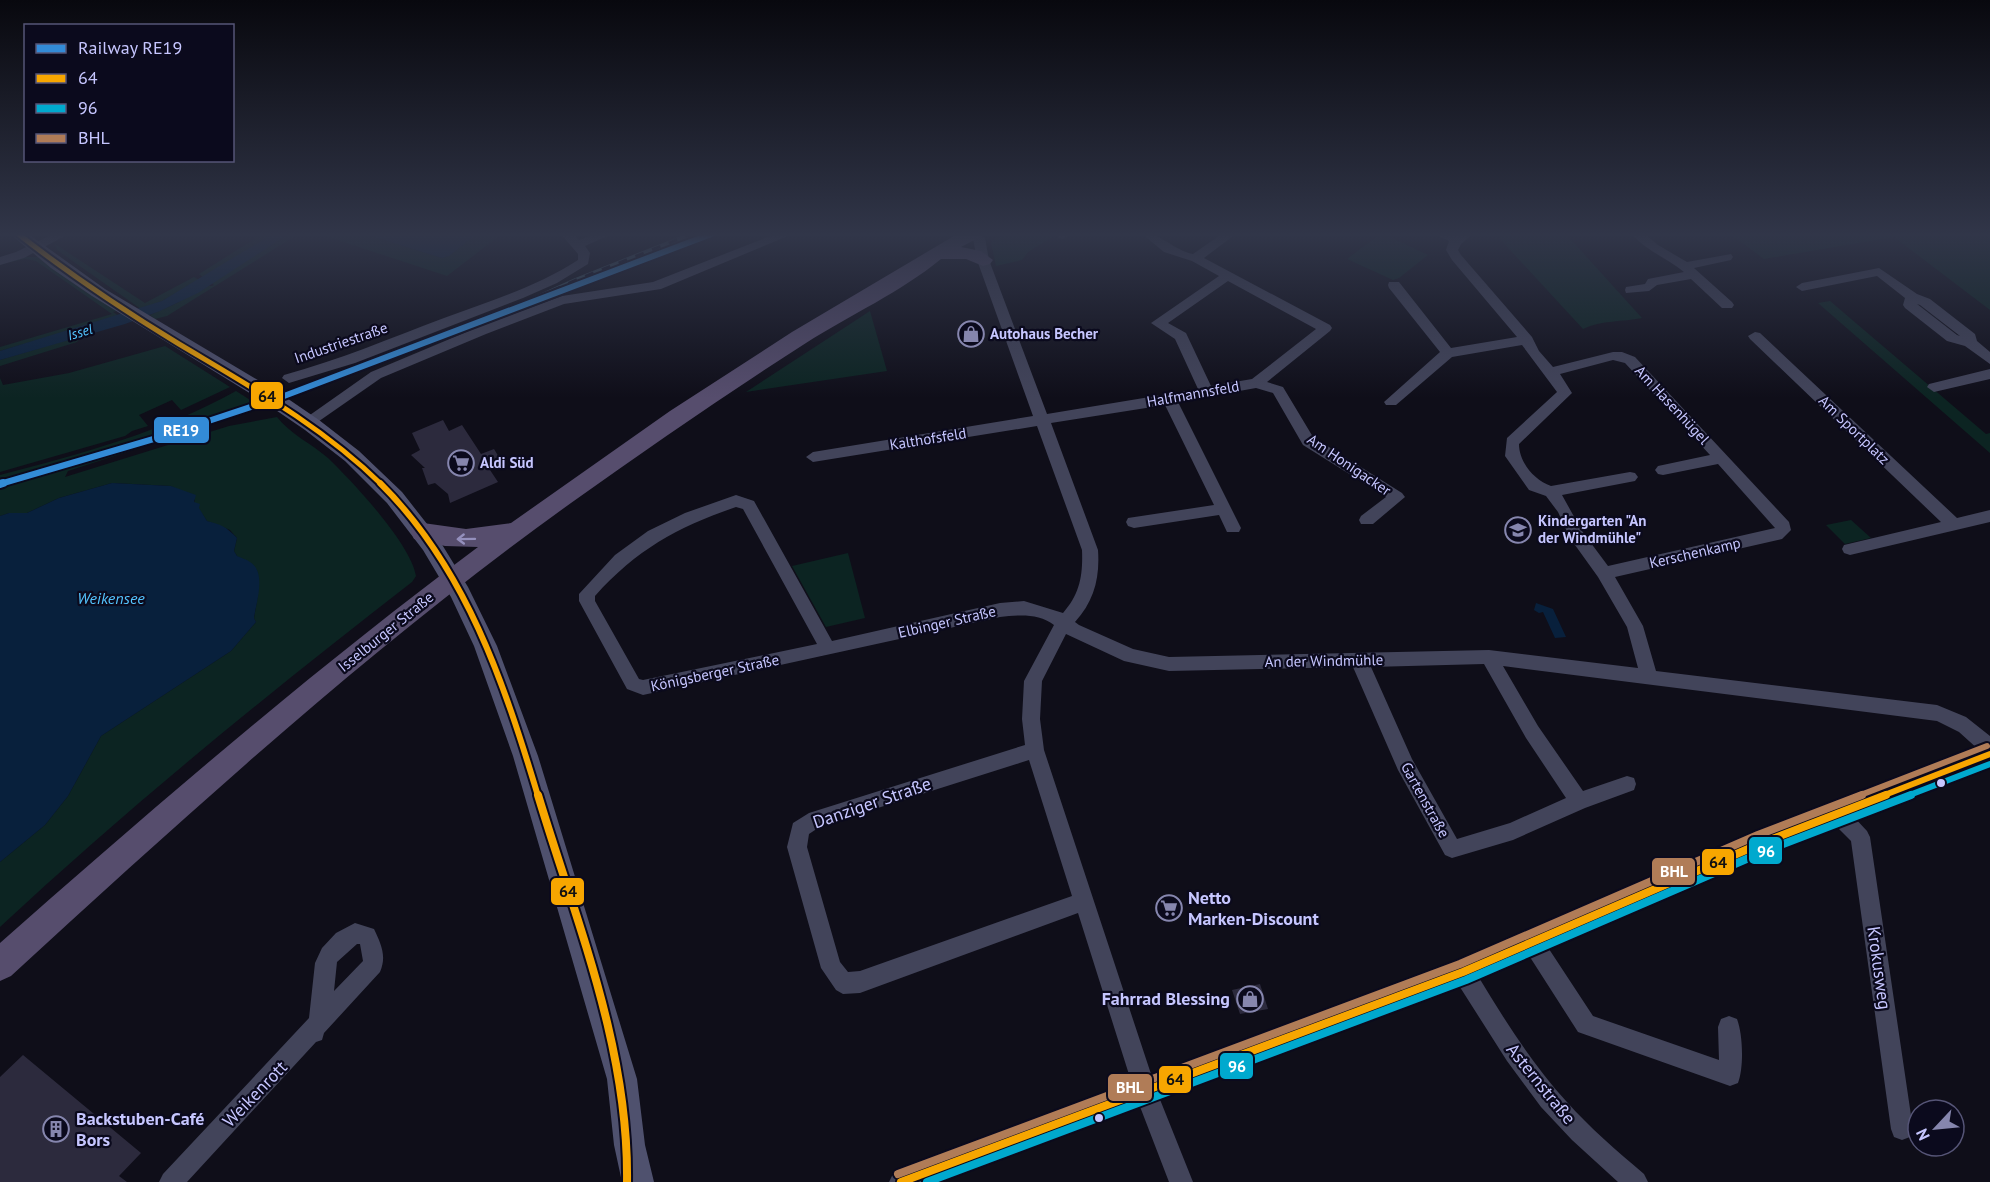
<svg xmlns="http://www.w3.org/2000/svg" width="1990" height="1182" font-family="'PT Sans',sans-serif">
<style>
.green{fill:#0c2422}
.water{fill:#08203c}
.building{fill:#2c2a3d}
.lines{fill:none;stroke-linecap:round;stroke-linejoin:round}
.minor{fill:#42445a;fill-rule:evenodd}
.secondary{fill:#4f516e;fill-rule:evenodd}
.primary{fill:#564d6d;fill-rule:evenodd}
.rail-casing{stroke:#3a5461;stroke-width:4.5}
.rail{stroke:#0b0a1d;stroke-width:3;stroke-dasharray:9;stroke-linecap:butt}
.bus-1-far2-casing{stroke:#0b0a1d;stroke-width:9}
.bus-1-far1-casing{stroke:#0b0a1d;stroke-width:10}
.bus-1-casing{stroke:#0b0a1d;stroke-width:12}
.bus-2-far1-casing{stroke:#0b0a1d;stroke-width:10}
.bus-2-casing{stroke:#0b0a1d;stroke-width:12}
.bus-3-far1-casing{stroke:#0b0a1d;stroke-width:10}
.bus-3-casing{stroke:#0b0a1d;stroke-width:12}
.bus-1-far2{stroke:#f7a600;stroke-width:5}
.bus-1-far1{stroke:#f7a600;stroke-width:6}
.bus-1{stroke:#f7a600;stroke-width:8}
.bus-2-far1{stroke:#00a9ce;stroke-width:6}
.bus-2{stroke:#00a9ce;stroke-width:8}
.bus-3-far1{stroke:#b07c57;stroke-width:6}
.bus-3{stroke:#b07c57;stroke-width:8}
.rail-1-far1-casing{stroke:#0b0a1d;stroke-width:10}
.rail-1-casing{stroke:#0b0a1d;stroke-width:12}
.rail-1-far1{stroke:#338bd7;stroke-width:6}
.rail-1{stroke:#338bd7;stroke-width:8}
.oneway{stroke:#9490bd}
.bus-dot{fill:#c6c6ff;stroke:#0b0a1d;stroke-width:2}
.labels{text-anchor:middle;stroke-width:4.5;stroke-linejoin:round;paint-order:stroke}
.far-water-label{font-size:14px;font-style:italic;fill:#54c5ff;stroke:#0b0a1d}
.poi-label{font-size:15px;font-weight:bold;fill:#c6c6ff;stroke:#0b0a1d;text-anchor:start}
.street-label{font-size:15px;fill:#c6c6ff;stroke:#0b0a1d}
.water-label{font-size:16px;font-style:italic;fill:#54c5ff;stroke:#0b0a1d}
.near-street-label{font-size:18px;fill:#c6c6ff;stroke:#0b0a1d}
.near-poi-label{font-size:18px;font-weight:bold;fill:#c6c6ff;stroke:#0b0a1d;text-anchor:start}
.line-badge{stroke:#0b0a1d;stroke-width:2}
.badge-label{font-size:16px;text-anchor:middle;font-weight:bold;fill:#fff}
.pale-badge-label{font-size:16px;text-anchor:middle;font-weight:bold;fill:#111}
</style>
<rect width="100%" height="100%" fill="#0f0e19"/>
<g class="green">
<path d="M264,233H274L204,278L199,274Z"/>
<path d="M290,233H300L167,316L155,319L150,315L175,304L208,286H212L214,285L212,283Z"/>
<path d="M316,233H361L442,258L449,256L478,233H503L447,276Z"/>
<path d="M1007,233H1059L1028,252L1022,260L996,266L991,243L993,240Z"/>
<path d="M1499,233H1565L1642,318C1622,322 1602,320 1583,329L1499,238L1503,237Z"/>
<path d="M1729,233H1990V310L1894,237L1764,259Z"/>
<path d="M1379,235L1385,238L1388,236L1428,255L1399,278L1393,280L1347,259Z"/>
<path d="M55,244L145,303L194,277L199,280L162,301L141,309L57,250Z"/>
<path d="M25,257H38L117,311L113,312L119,316L0,351V347L112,314L36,261L25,259L1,264Z"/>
<path d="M1830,301L1986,434L1990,433V453L1818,303Z"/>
<path d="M870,311L887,371L746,392Z"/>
<path d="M80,336V338L77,342L0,366V360Z"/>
<path d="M165,346L230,387L181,410L172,400L139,415L148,426L132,431L125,436L0,472V378L3,385L69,373Z"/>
<path d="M236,391L255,403L93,455L0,481V475C81,454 162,432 236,391Z"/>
<path d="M261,407L263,408L68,471L65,477L229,426L277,417C290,434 312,444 328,458C352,481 411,544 416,576L412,582C270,692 131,805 0,927V862L45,825L68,796L101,736L231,651L256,622L254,618L258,595L257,570L237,556L234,551L237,538L230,530L207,521L194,502L195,500L171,486L112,483L59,498L27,513H9L0,516V487L168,438Z"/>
<path d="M1851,520L1871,538L1845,544L1826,525Z"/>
<path d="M848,553L865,618L826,627L792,566Z"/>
</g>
<g class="water">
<path d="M274,233H290L198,293L160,311L125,324L0,360V351L162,301Z"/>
<path d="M361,233H478L449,256L442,258Z"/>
<path d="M112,483L171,486L196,495L194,502L200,504L199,508L207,521C220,524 227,527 237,538L234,551L237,556C241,558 246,559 250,562C267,572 256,603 254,618L256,622L231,651L101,736L68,796L45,825L0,862V516L9,513H27L59,498Z"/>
<path d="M1536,603L1553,609L1566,637L1555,638L1543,612L1539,613L1534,610Z"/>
</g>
<g class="building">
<path d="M443,420L449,431L462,425L481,454L494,449L503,464L490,470L498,482L450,503L448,494L435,483L428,485L422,468H425L411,455L420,450L412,433Z"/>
<path d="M1260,984L1268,1009L1240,1014L1232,990Z"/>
<path d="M23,1055L141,1153L119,1176L127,1182H0V1077Z"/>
</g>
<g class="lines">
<g class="minor">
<path d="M55,233H70L24,258L0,265V257L16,252Z"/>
<path d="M560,233H573L579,240L597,233H614L585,246L590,253L588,264L557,283L523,298L355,363L289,383L282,378L284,375C339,360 391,338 444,318C490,301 536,287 578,260V254Z"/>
<path d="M778,233H795L661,289L564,304L486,334L381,378L312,426L307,427L300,422L371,372L476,328L562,296L653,282Z"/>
<path d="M1058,233H1072L1063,239L1059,238Z"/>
<path d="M1141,233C1160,232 1173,250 1193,254L1223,233H1237L1204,258L1330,325L1332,328L1330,331L1267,382L1283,387L1313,437L1402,493L1405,497L1373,524H1361L1359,520L1361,516L1386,497L1303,445L1273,393L1256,388L1178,402L1241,528L1239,532H1227L1219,515L1134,528L1128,526L1126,522L1128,518L1214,505L1165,405L1051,423L1098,550C1100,578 1094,601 1075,622L1079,625L1133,649L1169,657L1489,650L1638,668L1627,627L1598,577L1570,538L1558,512L1546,496L1529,490L1505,456L1507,438L1557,392L1522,345L1452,357L1396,405H1386L1384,402L1440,352L1389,288L1388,285L1389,282H1399L1451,348L1517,337L1452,260L1446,250L1449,241L1433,233H1450L1456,235L1460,233H1474L1461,244L1458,250L1461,255L1532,337L1539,351L1553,367L1613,352H1622L1635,357L1789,522L1791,530L1782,539L1615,577L1643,626L1656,671L1937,705L1966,717L1990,736V762L1853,816L1867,831L1870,837L1913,1129L1910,1137L1902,1140L1894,1137L1891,1129L1851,841L1834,824L1769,849L1547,946L1593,1016L1719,1060L1718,1027L1721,1019L1729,1016L1737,1019C1743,1035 1744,1067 1738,1083L1730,1086L1578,1032L1528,954L1478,976C1504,1019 1532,1064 1566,1101C1590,1128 1617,1151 1644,1174L1648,1182H1618L1572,1140L1541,1107L1507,1061L1458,984L1159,1097L1193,1182H1169L1139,1104L932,1182H889L893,1174L901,1170L1132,1084L1078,913L860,993L843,994L836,990L821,968L787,847L793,823L809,813L1025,745L1022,719L1024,681L1054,625C1039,613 1018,615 1000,617L643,695L627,689L579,601V594L615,555L648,531L685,513L736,495L754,501L832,641L1000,603L1024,601L1063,613C1080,594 1083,575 1082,550L1037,426L813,462L806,457L813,452L1033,416L977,260L973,238L979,234L985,238L989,260L1047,414L1198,389L1175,339L1151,323L1219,276L1192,261L1164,252ZM1228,281L1316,329L1252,379L1211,386L1186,333L1168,323ZM1613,360L1625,363L1710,455L1658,466L1655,470L1658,474L1663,475L1718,464L1775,528L1608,566L1582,531L1562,495L1635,481L1638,477L1635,473L1630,472L1551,486C1534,480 1519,462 1519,444L1572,393L1560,374ZM736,507L743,509L817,644L643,680L639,679L595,601V596C637,549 678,527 736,507ZM1066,634L1124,661L1169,671L1353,667L1398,770L1445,855L1452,858L1513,840L1585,808L1634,790L1636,784L1634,778L1627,776L1583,791L1538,726L1503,666L1937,721L1959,732L1979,750L1755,837L1461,962L1152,1077L1044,750L1040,719L1042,681ZM1484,664L1526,738L1566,798L1510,823L1457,839L1412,759L1371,667ZM1029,760L1072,896L860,971L848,972L840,962L807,847L809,834L821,826Z"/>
<path d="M1631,233H1644L1658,245L1687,262L1731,254L1733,257L1731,260L1694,268L1732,302L1734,305L1732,308H1722L1691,279L1657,285L1649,291L1626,293L1625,290L1626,287L1645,284L1648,279L1684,272C1667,258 1646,251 1631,233Z"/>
<path d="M1879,268L1917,294L1930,299L1975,334L1977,341L1990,352V364L1965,346L1947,341L1905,308L1903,305L1905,298L1877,276L1802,291L1796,287L1802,283ZM1917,304L1920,305L1960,336L1957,335Z"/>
<path d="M1755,332L1760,333L1957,518L1990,510V522L1850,555L1844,553L1842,549L1844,545L1941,522L1750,339L1748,336Z"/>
<path d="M1990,369V379L1934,392L1927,387L1929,384Z"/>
<path d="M355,923L374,929C381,944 387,956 380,972L324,1033L322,1040L316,1042L187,1182H159L163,1174L309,1018L315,963L322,948L336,933ZM357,944H360L363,961L334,991L337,962Z"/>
</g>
<path class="secondary" d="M9,233H27L105,289L278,392L319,420L359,451L402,492L438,538L468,587L497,646L538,756L637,1079L645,1145L654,1182H622L614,1145L607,1079L513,756L474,646L451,597L423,550L387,503L345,461L305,430L264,402L92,296L51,268Z"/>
<path class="primary" d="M959,233H982L980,237L961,247L981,251L993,260L990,264L983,266L966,259H941C901,292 850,315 806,343C726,394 648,448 571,503C373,645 191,811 11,976L0,981V943C155,806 312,671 478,547L445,546L414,539L411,532L414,525L423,523L466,529L511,523L670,411L792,332Z"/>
<g class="rail-casing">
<path id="rail" d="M503,313L576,280L694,233"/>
</g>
<use href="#rail" class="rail"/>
<g class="bus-1-far2-casing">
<path id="bus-1-far2" d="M17,233C69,274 123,310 179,344C251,387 322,426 382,485"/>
</g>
<g class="bus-1-far1-casing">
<g id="bus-1-far1">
<path d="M380,483C466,568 504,683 538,796"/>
<path d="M1882,796L1990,754"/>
</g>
</g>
<g class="bus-1-casing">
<g id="bus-1">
<path d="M538,795C576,921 629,1048 627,1182"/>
<path d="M901,1182L1463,972L1762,843L1886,795"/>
</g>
</g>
<g class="bus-2-far1-casing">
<path id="bus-2-far1" d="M1907,796L1990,764"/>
</g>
<g class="bus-2-casing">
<path id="bus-2" d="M927,1182L1466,980L1765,851L1911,795"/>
</g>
<g class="bus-3-far1-casing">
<path id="bus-3-far1" d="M1858,796L1987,746"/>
</g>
<g class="bus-3-casing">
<path id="bus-3" d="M898,1174L1460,964L1758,835L1862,795"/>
</g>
<use href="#bus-1-far2" class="bus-1-far2"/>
<use href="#bus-1-far1" class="bus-1-far1"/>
<use href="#bus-1" class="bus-1"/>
<use href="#bus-2-far1" class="bus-2-far1"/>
<use href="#bus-2" class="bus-2"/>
<use href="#bus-3-far1" class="bus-3-far1"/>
<use href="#bus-3" class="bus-3"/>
<g class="rail-1-far1-casing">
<path id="rail-1-far1" d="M0,484L157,438L284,396L714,233"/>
</g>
<g class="rail-1-casing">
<path id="rail-1" d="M0,484L3,483"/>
</g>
<use href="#rail-1-far1" class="rail-1-far1"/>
<use href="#rail-1" class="rail-1"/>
</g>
<defs><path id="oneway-shaft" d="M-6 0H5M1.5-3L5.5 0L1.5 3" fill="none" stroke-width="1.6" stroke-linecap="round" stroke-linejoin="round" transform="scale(1.5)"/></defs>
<use class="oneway" href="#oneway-shaft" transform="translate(466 539) rotate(179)"/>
<linearGradient id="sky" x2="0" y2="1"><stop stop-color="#08080e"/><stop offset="0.59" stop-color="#313649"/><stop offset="1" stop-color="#313649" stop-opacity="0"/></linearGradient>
<rect width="1990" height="398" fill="url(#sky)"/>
<defs>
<g id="shop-ring" transform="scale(1.35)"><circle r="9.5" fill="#0b0a1d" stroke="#8686ae" stroke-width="1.5"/><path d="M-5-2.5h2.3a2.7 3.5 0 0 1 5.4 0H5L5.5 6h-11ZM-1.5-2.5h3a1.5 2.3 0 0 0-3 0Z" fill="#8686ae"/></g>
<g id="supermarket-ring" transform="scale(1.35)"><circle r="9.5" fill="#0b0a1d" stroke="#8686ae" stroke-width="1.5"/><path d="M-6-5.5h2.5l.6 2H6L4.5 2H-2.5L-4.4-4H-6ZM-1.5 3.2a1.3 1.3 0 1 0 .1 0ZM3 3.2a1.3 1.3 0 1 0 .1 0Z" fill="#8686ae"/></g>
<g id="school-ring" transform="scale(1.35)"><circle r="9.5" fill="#0b0a1d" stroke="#8686ae" stroke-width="1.5"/><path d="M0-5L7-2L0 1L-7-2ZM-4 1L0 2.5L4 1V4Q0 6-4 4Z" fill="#8686ae"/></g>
<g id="building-ring" transform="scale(1.35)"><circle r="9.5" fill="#0b0a1d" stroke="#8686ae" stroke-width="1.5"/><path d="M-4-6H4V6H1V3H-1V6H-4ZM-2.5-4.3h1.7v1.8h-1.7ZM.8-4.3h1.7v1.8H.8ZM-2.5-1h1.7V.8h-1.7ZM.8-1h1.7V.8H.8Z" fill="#8686ae"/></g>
</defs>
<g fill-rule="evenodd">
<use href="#shop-ring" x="971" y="334"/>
<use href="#supermarket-ring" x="461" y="463"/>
<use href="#school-ring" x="1518" y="530"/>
<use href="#supermarket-ring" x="1169" y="908"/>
<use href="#shop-ring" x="1250" y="999"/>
<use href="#building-ring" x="56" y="1129"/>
</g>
<g class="bus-dot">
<circle cx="1941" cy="783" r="5"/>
<circle cx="1099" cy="1118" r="5"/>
</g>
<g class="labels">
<g class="far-water-label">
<text transform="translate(80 332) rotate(-17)" y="5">Issel</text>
</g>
<g class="poi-label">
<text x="990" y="339">Autohaus Becher</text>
<text x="480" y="468">Aldi Süd</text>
<text x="1538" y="526">Kindergarten "An<tspan x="1538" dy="17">der Windmühle"</tspan></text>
</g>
<g class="street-label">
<text transform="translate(341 343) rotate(-19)" y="5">Industriestraße</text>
<text transform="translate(1193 394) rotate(-10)" y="5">Halfmannsfeld</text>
<text transform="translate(1672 405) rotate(47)" y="5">Am Hasenhügel</text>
<text transform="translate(1854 430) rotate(44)" y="5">Am Sportplatz</text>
<text transform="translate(928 439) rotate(-9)" y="5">Kalthofsfeld</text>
<text transform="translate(1349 465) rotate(34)" y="5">Am Honigacker</text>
<text transform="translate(1695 553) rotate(-13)" y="5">Kerschenkamp</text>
<text transform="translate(947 622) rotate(-13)" y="5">Elbinger Straße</text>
<text transform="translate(386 632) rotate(-39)" y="5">Isselburger Straße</text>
<text transform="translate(1324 661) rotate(-1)" y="5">An der Windmühle</text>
<text transform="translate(715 673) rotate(-12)" y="5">Königsberger Straße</text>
<text transform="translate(1425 800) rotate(61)" y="5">Gartenstraße</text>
</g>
<g class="water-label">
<text x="111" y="604">Weikensee</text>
</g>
<g class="near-street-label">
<text transform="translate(872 803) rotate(-19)" y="6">Danziger Straße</text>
<text transform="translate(1879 968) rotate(82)" y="6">Krokusweg</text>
<text transform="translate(1541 1084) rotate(51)" y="6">Asternstraße</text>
<text transform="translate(255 1094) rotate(-46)" y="6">Weikenrott</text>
</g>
<g class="near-poi-label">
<text x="1188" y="904">Netto<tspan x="1188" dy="21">Marken-Discount</tspan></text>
<text x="1230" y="1005" text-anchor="end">Fahrrad Blessing</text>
<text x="76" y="1125">Backstuben-Café<tspan x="76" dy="21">Bors</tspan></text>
</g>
</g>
<g class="line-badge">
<rect x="250" y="381" width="34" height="29" rx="6" fill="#f7a600"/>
<rect x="153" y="416" width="57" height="28" rx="6" fill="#338bd7"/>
<rect x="1748" y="836" width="35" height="29" rx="6" fill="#00a9ce"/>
<rect x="1701" y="848" width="34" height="28" rx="6" fill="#f7a600"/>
<rect x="1651" y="857" width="45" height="29" rx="6" fill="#b07c57"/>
<rect x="550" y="877" width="35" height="29" rx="6" fill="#f7a600"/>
<rect x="1219" y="1052" width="35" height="28" rx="6" fill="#00a9ce"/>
<rect x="1158" y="1065" width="34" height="29" rx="6" fill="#f7a600"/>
<rect x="1107" y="1073" width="46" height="29" rx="6" fill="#b07c57"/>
</g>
<g class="badge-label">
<text x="181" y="436">RE19</text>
<text x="1766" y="857">96</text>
<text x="1674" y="877">BHL</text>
<text x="1237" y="1072">96</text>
<text x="1130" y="1093">BHL</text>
</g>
<g class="pale-badge-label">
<text x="267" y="402">64</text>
<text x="1718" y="868">64</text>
<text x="568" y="897">64</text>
<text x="1175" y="1085">64</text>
</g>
<rect x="24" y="24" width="210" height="138" fill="#0b0a1d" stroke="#565577" stroke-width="1.5"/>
<rect x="36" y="44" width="30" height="9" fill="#338bd7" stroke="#565577" stroke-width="1.5"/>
<text x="78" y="54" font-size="18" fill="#c6c6ff">Railway RE19</text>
<rect x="36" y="74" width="30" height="9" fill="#f7a600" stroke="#565577" stroke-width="1.5"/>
<text x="78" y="84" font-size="18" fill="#c6c6ff">64</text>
<rect x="36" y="104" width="30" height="9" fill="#00a9ce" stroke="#565577" stroke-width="1.5"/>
<text x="78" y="114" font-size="18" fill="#c6c6ff">96</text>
<rect x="36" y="134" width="30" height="9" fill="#b07c57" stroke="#565577" stroke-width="1.5"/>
<text x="78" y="144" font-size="18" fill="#c6c6ff">BHL</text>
<g transform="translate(1936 1128) rotate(244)"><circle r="28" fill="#0b0a1d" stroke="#565577" stroke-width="1.5"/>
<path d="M0-4.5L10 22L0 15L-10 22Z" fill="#8686ae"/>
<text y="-9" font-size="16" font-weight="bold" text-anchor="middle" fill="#c6c6ff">N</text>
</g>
</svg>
